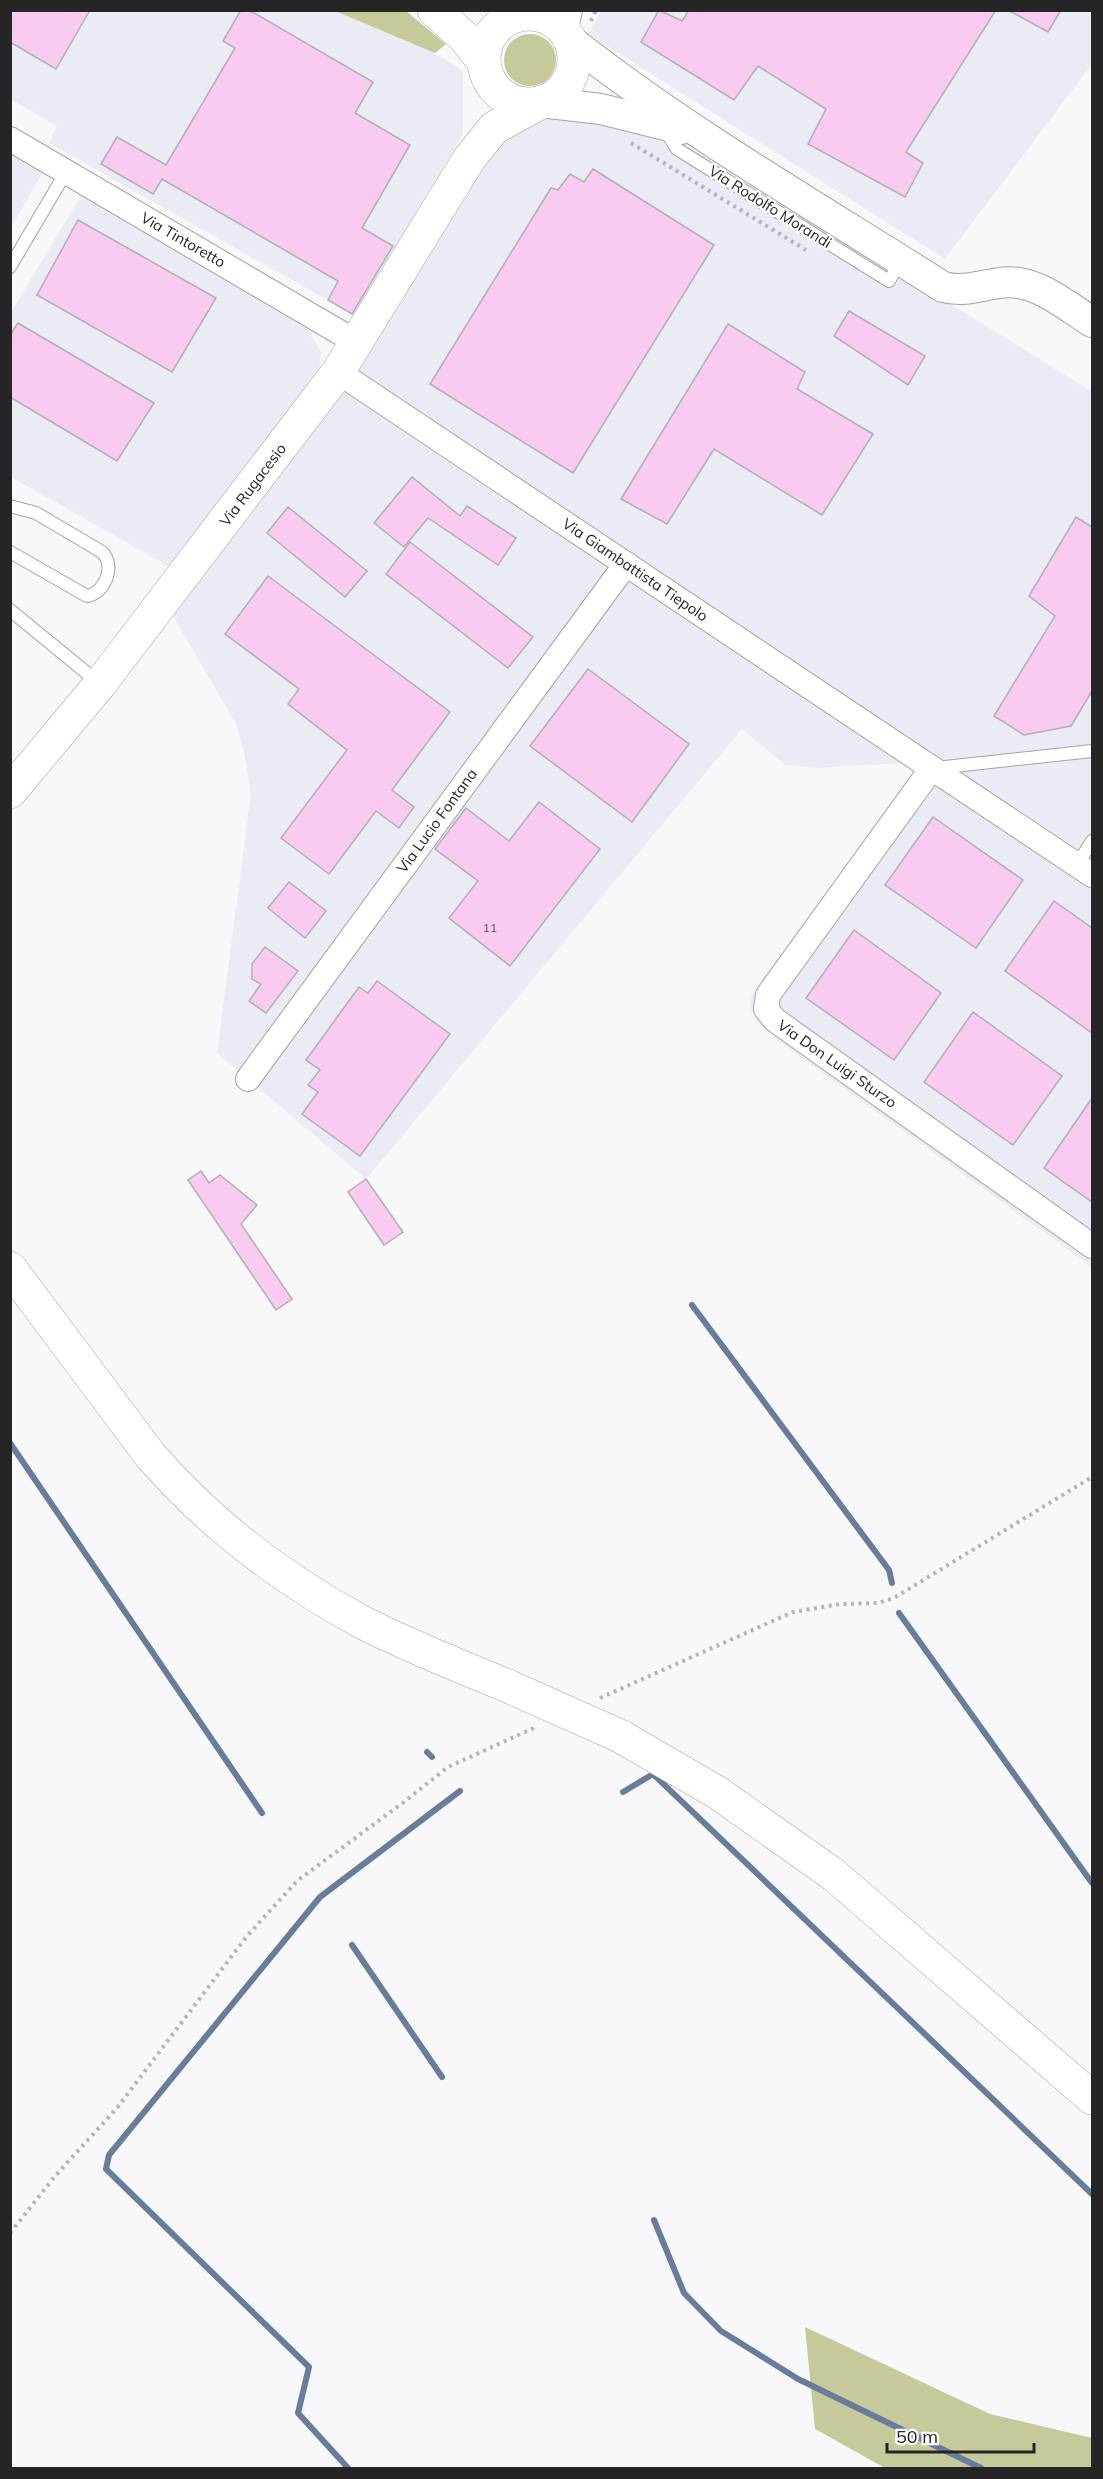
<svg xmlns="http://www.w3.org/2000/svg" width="1103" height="2479" font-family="Mulish,sans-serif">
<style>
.built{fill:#eaebf4}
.green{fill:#c6ca9b}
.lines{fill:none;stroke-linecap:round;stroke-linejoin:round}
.stream{stroke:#687c9b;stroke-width:6}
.building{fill:#f9cbf1;stroke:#b1b0b1;stroke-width:1.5}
.service-casing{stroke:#a3a3a4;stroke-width:14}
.minor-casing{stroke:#a3a3a4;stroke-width:26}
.tertiary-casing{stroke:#a3a3a4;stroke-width:32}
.secondary-casing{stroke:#a3a3a4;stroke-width:34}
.path{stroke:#b5b5b6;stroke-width:4;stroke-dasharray:3 4.5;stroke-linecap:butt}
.service{stroke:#fff;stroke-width:12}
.minor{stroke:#fff;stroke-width:24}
.tertiary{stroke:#fff;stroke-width:30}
.secondary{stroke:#fff;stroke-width:33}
.secondary-bridge-casing{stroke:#a3a3a4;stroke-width:34;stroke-linecap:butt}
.secondary-bridge{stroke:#fff;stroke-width:33}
.labels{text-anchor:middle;stroke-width:4.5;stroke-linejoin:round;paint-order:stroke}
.number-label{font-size:12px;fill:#5a4e59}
.street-label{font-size:15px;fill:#252526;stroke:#fff}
</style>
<rect width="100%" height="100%" fill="#f8f8fa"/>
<g class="built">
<path d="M602,10L1092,11V64L945,259L588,34Z"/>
<path d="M11,11H335L435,53L463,71V134L354,315L49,143L57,126L11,99Z"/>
<path d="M558,112L665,134L712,155L1092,392V1267L777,1040L760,1025L751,1009L750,1001L754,991L915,773L901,763L815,768L785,765L742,729L366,1179L217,1053L251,794L244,751L236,724L169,609L502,136Z"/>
<path d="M11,153L43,172L11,227Z"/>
<path d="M82,194L308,330L321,352L319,372L172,568L11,477L10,314Z"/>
</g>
<g class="green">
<path d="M335,11H406L446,44L435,53Z"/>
<circle cx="530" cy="60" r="26"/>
<path d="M805,2327L990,2414L1092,2438V2468H885L815,2429Z"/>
</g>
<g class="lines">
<g class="stream">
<path d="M692,1305L889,1570L892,1583"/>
<path d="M10,1443L262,1813"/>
<path d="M899,1613L1092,1883"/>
<path d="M427,1752L432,1757"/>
<path d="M623,1792L653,1774L1092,2194"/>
<path d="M352,1945L442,2077"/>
<path d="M654,2220L684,2293L721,2331L798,2379L981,2468"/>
<path d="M348,2468L298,2413L309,2367L106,2169L109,2155L320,1897L460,1791"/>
</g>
</g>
<g class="building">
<path d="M10,10H90L56,69L10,42Z"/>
<path d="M241,10H249L373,82L355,113L410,145L362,228L393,246L352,314L328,300L338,281L162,179L153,194L101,164L117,137L166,165L235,48L223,41Z"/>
<path d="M659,10L682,21L689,10H996L906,152L923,163L905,197L808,144L826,109L758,66L734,100L641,42Z"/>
<path d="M1008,10H1061L1048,32Z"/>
<path d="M593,169L714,245L573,473L430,384L551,188L558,190L570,174L584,182Z"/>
<path d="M78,220L216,298L172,372L37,295Z"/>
<path d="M849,311L925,356L908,385L834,336Z"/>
<path d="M18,323L154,403L117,461L10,397V335Z"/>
<path d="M728,324L805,372L797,389L873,434L822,515L714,449L667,524L621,499Z"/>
<path d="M412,477L460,516L467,506L516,538L498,565L428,518L404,547L374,523Z"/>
<path d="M288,507L367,571L345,597L267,533Z"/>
<path d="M1076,517L1092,527V691L1071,726L1024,735L994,716L1055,616L1029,596Z"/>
<path d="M410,542L533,637L508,668L386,574Z"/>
<path d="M268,576L450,712L392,790L414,807L399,828L376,811L329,874L281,838L347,750L288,704L299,689L225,634Z"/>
<path d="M588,669L689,744L632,822L530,746Z"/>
<path d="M539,802L600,849L510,966L449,918L478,881L435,849L466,808L509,841Z"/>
<path d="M933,817L1023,880L976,948L885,885Z"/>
<path d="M289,882L326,911L305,938L268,908Z"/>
<path d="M1054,901L1092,928V1033L1005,971Z"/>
<path d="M854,930L941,993L894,1060L806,998Z"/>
<path d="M265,947L298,971L266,1013L249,1001L261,984L252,979V964Z"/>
<path d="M377,981L450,1034L360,1156L302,1114L318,1092L308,1085L320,1070L306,1060L359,987L368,993Z"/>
<path d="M973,1012L1062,1076L1013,1145L924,1082Z"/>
<path d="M1092,1098V1202L1044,1168Z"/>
<path d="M201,1171L209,1183L220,1175L257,1205L241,1224L292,1299L276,1310L188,1180Z"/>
<path d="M366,1179L403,1232L384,1245L348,1192Z"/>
</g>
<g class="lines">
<g class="service-casing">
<g id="service">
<path d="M665,130L677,149L889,281L901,260"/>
<path d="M10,267L66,172"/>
<path d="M10,506L36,513L102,552C116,566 105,593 87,596L10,552"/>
<path d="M10,610L99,683"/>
<path d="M936,768L1092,751"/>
<path d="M1077,865L1092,841"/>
</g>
</g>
<g class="minor-casing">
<g id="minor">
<path d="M10,139L356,342"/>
<path d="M338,372L1092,875"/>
<path d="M932,768L768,995L766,1009L775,1020L1092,1246"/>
<path d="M248,1079L626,564"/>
</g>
</g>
<g class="tertiary-casing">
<g id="tertiary">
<path d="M563,29L567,10"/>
<path d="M570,40C687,132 817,207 943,287C964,292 978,286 999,283C1034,277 1065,305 1092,322"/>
<path d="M541,102L601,109L681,129"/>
</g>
</g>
<g class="secondary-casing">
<g id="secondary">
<path d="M434,10L465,38L484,62"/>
<circle cx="529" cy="59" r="45"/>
<path d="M10,792L100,684L338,372L469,159L494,128L541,102"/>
<path d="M10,1268L150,1455C209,1523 281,1578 360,1621C408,1646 460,1666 510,1687"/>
<path d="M620,1736L718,1793L834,1875L1092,2098"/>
</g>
</g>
<g class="path">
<path d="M591,21L596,10"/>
<path d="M631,143L806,250"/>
<path d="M600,1698L793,1612L841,1604L878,1603L894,1598L1092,1477"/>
<path d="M10,2233L56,2175L117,2108L247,1936L297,1881L404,1802L448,1767L536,1727"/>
</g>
<use href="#service" class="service"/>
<use href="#minor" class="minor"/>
<use href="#tertiary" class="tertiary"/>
<use href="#secondary" class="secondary"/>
<g class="secondary-bridge-casing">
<path id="secondary-bridge" d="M510,1687L620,1736"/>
</g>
<use href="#secondary-bridge" class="secondary-bridge"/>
</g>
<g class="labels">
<g class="number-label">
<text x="490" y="932">11</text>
</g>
<g class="street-label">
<text transform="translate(770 207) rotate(32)" y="5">Via Rodolfo Morandi</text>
<text transform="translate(183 240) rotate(30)" y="5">Via Tintoretto</text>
<text transform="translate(253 485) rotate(-53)" y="5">Via Rugacesio</text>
<text transform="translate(635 570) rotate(34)" y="5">Via Giambattista Tiepolo</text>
<text transform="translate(437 821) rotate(-54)" y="5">Via Lucio Fontana</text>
<text transform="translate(837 1064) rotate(35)" y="5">Via Don Luigi Sturzo</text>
</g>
</g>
<rect width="1103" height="2479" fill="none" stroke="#252526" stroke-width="24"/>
<path d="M887 2443v9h147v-9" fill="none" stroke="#252526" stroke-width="3"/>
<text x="896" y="2443" font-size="18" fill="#252526" stroke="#ffffff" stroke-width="4.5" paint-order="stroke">50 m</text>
</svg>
